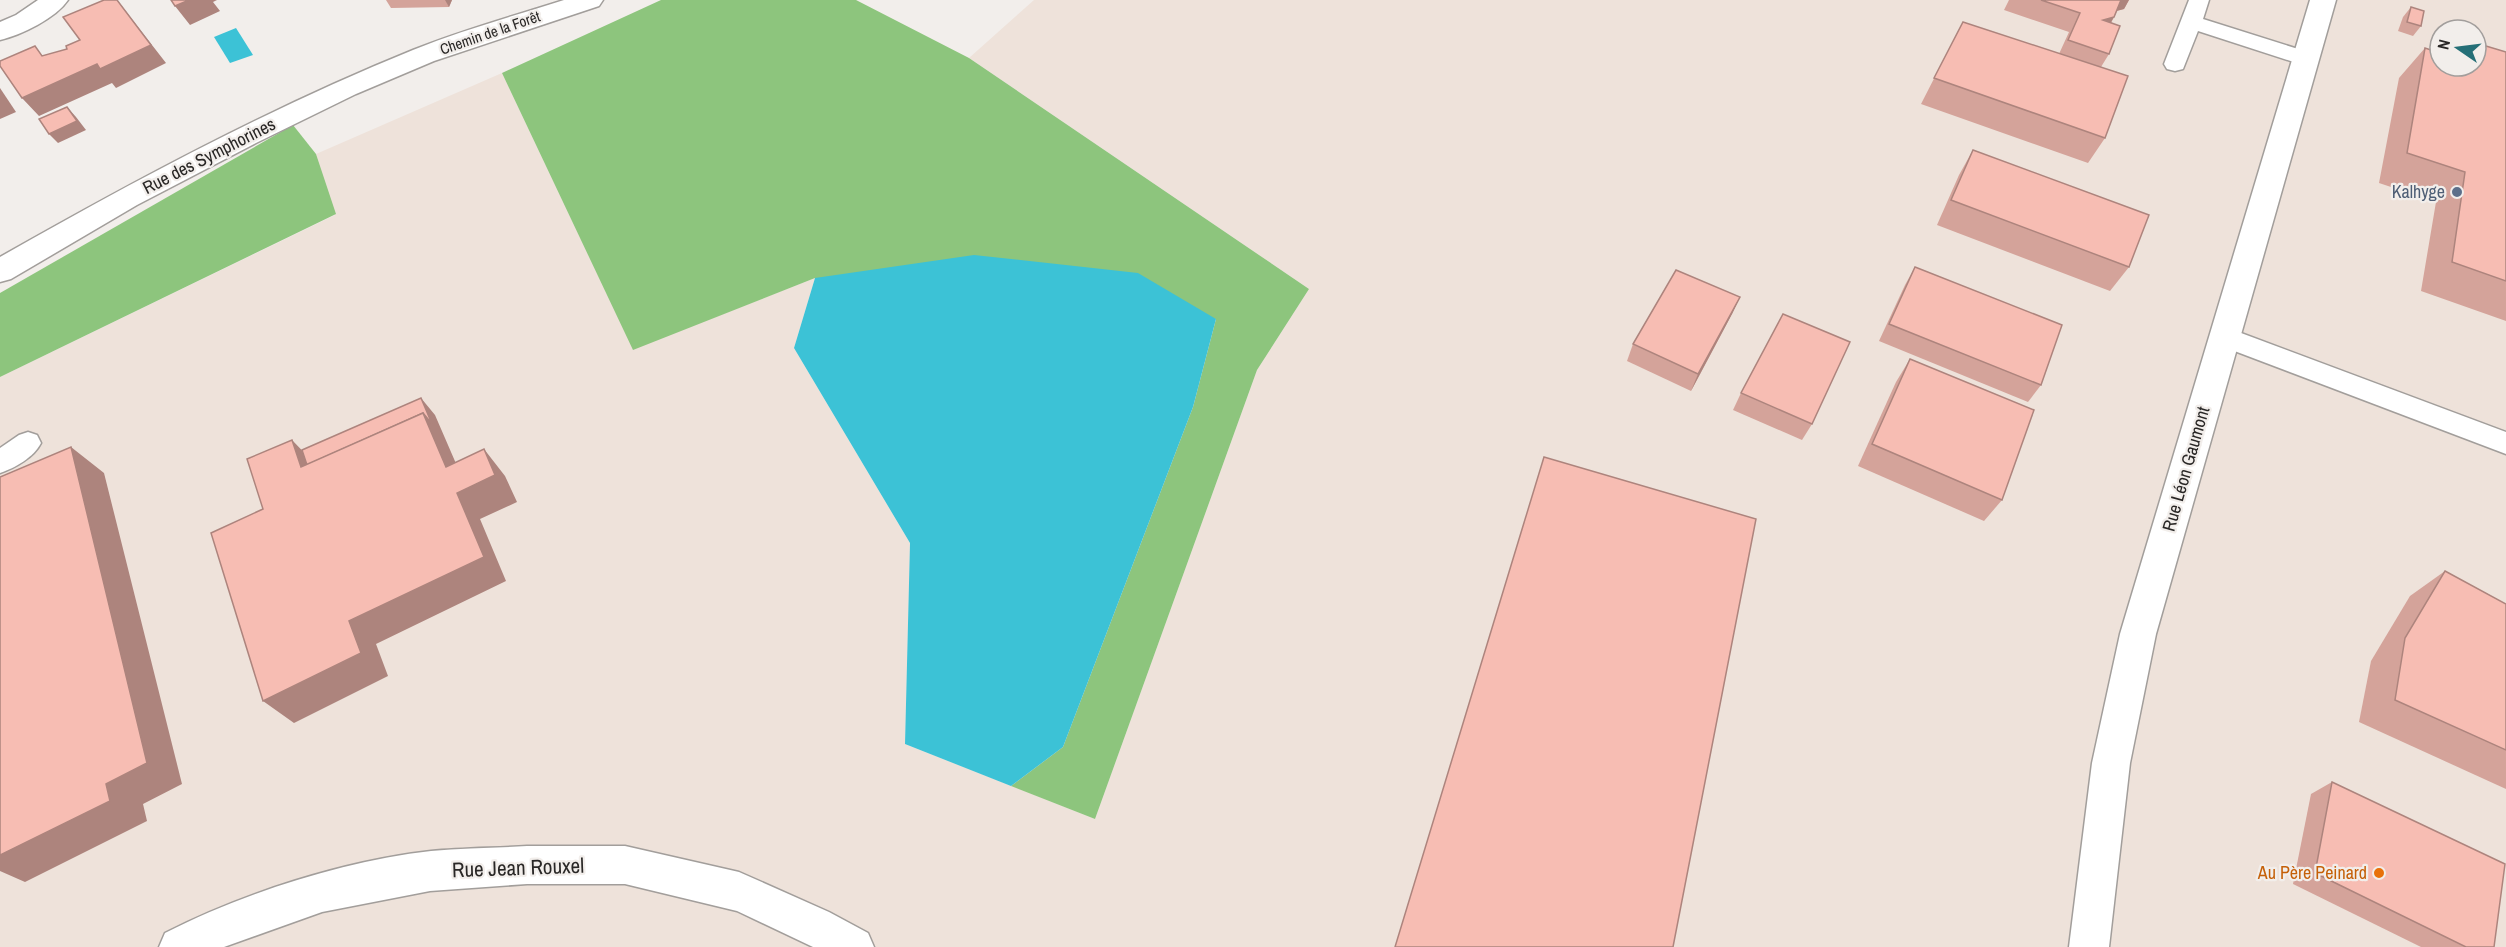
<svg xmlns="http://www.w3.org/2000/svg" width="2506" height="947" font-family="'Archivo Narrow',sans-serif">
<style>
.built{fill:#eee2da;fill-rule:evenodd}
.forest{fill:#8dc57d}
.water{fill:#3cc2d6}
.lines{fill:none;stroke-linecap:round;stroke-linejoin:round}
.lane-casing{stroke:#a29e9b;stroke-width:3}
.street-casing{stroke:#a29e9b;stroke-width:3}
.lane{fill:#fff;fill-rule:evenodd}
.street{fill:#fff;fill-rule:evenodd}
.wall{fill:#d4a39a}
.shaded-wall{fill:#ad847d}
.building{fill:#f7bdb3;stroke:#ad847d;stroke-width:1.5}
.service-dot{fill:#5c6f8a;stroke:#f2eeeb;stroke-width:2}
.food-dot{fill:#e8710a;stroke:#f2eeeb;stroke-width:2}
.labels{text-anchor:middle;stroke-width:4.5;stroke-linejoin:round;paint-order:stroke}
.far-street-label{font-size:15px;fill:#292726;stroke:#f2eeeb}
.street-label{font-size:18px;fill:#292726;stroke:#f2eeeb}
.service-label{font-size:18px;fill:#4e5e75;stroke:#f2eeeb;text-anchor:end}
.food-label{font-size:18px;fill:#c56008;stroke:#f2eeeb;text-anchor:end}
.near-street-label{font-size:21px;fill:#292726;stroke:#f2eeeb}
</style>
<rect width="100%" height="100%" fill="#f2eeeb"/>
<path class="built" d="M1034,0H2506V947H0V377L335,215L316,154L502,73L633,349L815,278L794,348L910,543L905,744L1095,819L1257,370L1309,289L969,58ZM2440,30H2476V66H2440Z"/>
<g class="forest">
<path d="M661,0H856L969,58L1309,289L1257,370L1095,819L1011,786L1063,747L1193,407L1216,319L815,278L633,350L502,73Z"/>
<path d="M293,125L316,154L336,214L0,377V293Z"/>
</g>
<g class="water">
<path d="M236,28L253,55L230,63L214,37Z"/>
<path d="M974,255L1138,273L1216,319L1193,407L1063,747L1011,786L905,744L910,543L794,348L815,278Z"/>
</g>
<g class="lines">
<g class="lane-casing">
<g id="lane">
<path d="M2189,0H2209L2203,19L2314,54L2317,59L2314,64L2306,66L2198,31L2183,69L2175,71L2167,69L2164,64Z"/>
<path d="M2225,327L2506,432V454L2216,344L2212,337L2216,330Z"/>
<path d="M28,432L37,435L41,443C34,457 15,468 0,473V448L19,435Z"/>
</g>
</g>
<g class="street-casing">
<g id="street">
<path d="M38,0H68C56,18 21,35 0,40V22L16,15Z"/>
<path d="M564,0H603L599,6L434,61L356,94L256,143L137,205L11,279L0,282V257C134,181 270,108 413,50C462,30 514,16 564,0Z"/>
<path d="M2310,0H2336L2156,634L2130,763L2109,947H2069L2092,763L2120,634Z"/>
<path d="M527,846H625L739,872L829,912L868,933L874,947H813L737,911L625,884H527L430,891L322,912L224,947H159L165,933C244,893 343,861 431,851C463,848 495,848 527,846Z"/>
</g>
</g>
<use href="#lane" class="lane"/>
<use href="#street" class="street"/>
</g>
<g class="wall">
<path d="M386,0H452L449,7L391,8Z"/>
<path d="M2009,0H2129L2124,9L2117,11L2111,23L2109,54L2101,67L2105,138L2088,163L1921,104L1963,22L2059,54L2069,32L2004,10Z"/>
<path d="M2411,7L2421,26L2413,36L2398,31L2403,17Z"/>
<path d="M2425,48L2476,66L2506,52V321L2421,291L2436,202L2379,183L2399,78Z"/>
<path d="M1973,150L2129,267L2110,291L1937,225L1959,175Z"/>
<path d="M1915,267L2041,385L2028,402L1879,341L1905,285Z"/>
<path d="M1740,297L1732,314L1691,391L1627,361L1633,344Z"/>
<path d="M1910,359L2002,500L1984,521L1858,466L1896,382Z"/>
<path d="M1741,393L1812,424L1802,440L1733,410Z"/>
<path d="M2445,571L2506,604V789L2359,722L2371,661L2410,596Z"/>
<path d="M2332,782L2494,947H2421L2293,884L2311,794Z"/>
</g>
<g class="shaded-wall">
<path d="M117,0L166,63L116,88L112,83L39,116L22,98L97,64Z"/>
<path d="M189,0H217L213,2L220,11L190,25L175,6Z"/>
<path d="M445,0H452L449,7Z"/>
<path d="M2120,0H2129L2124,9L2112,12Z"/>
<path d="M2114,17L2103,36V20Z"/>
<path d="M0,88L16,112L0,119Z"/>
<path d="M67,107L76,117L86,130L58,143L49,134Z"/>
<path d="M1740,297L1732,314L1691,391L1698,374Z"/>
<path d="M421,398L435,415L467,489L484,449L505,476L517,502L480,519L506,581L376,644L388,676L294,723L263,701L349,621L292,440L318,467L423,413Z"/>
<path d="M71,447L104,473L182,784L143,804L147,821L25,882L0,871V855L106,784Z"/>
</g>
<g class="building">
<path d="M104,0H117L151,45L100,69L97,64L22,98L0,66V61L35,46L42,56L67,49L66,46L80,40L63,17Z"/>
<path d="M171,0H189L175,6Z"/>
<path d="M2041,0H2121L2114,17L2103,20L2120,26L2109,54L2068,40L2080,13Z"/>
<path d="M2411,7L2424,11L2421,26L2407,22Z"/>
<path d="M1963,22L2128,76L2105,138L1934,78Z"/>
<path d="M2476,43L2506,52V281L2452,262L2465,172L2407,153L2425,48L2440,53V66H2476Z"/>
<path d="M67,107L77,121L49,134L39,119Z"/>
<path d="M1973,150L2149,215L2129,267L1951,200Z"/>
<path d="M1915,267L2062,325L2041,385L1889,324Z"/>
<path d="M1676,270L1740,297L1698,374L1633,344Z"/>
<path d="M1783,314L1850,342L1812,424L1741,393Z"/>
<path d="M1910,359L2034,410L2002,500L1872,444Z"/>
<path d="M421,398L432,424L423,413L307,465L302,450Z"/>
<path d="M423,413L446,467L484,449L495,475L457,493L484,557L349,621L361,653L263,701L211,533L263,509L247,459L292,440L301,467Z"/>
<path d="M71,447L147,763L106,784L110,801L0,855V477Z"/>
<path d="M1544,457L1756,519L1673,947H1395Z"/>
<path d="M2445,571L2506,604V750L2395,700L2405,638Z"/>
<path d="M2332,782L2505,864L2494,947H2466L2315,873Z"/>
</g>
<circle class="service-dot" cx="2457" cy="192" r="6"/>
<circle class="food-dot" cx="2379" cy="873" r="6"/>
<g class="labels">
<g class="far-street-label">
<text transform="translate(490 33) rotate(-19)" y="5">Chemin de la Forêt</text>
</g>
<g class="street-label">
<text transform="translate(209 156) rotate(-27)" y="6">Rue des Symphorines</text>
<text transform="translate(2186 469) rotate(-74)" y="6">Rue Léon Gaumont</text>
</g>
<g class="service-label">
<text x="2445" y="198">Kalhyge</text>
</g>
<g class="food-label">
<text x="2367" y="879">Au Père Peinard</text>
</g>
<g class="near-street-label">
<text transform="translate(518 868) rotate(-2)" y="7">Rue Jean Rouxel</text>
</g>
</g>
<g transform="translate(2458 48) rotate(284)"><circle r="28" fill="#f2eeeb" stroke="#a29e9c" stroke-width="1.5"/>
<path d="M0-4.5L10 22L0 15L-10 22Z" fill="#256f77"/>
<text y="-9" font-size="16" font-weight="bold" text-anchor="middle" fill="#292726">N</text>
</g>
</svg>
